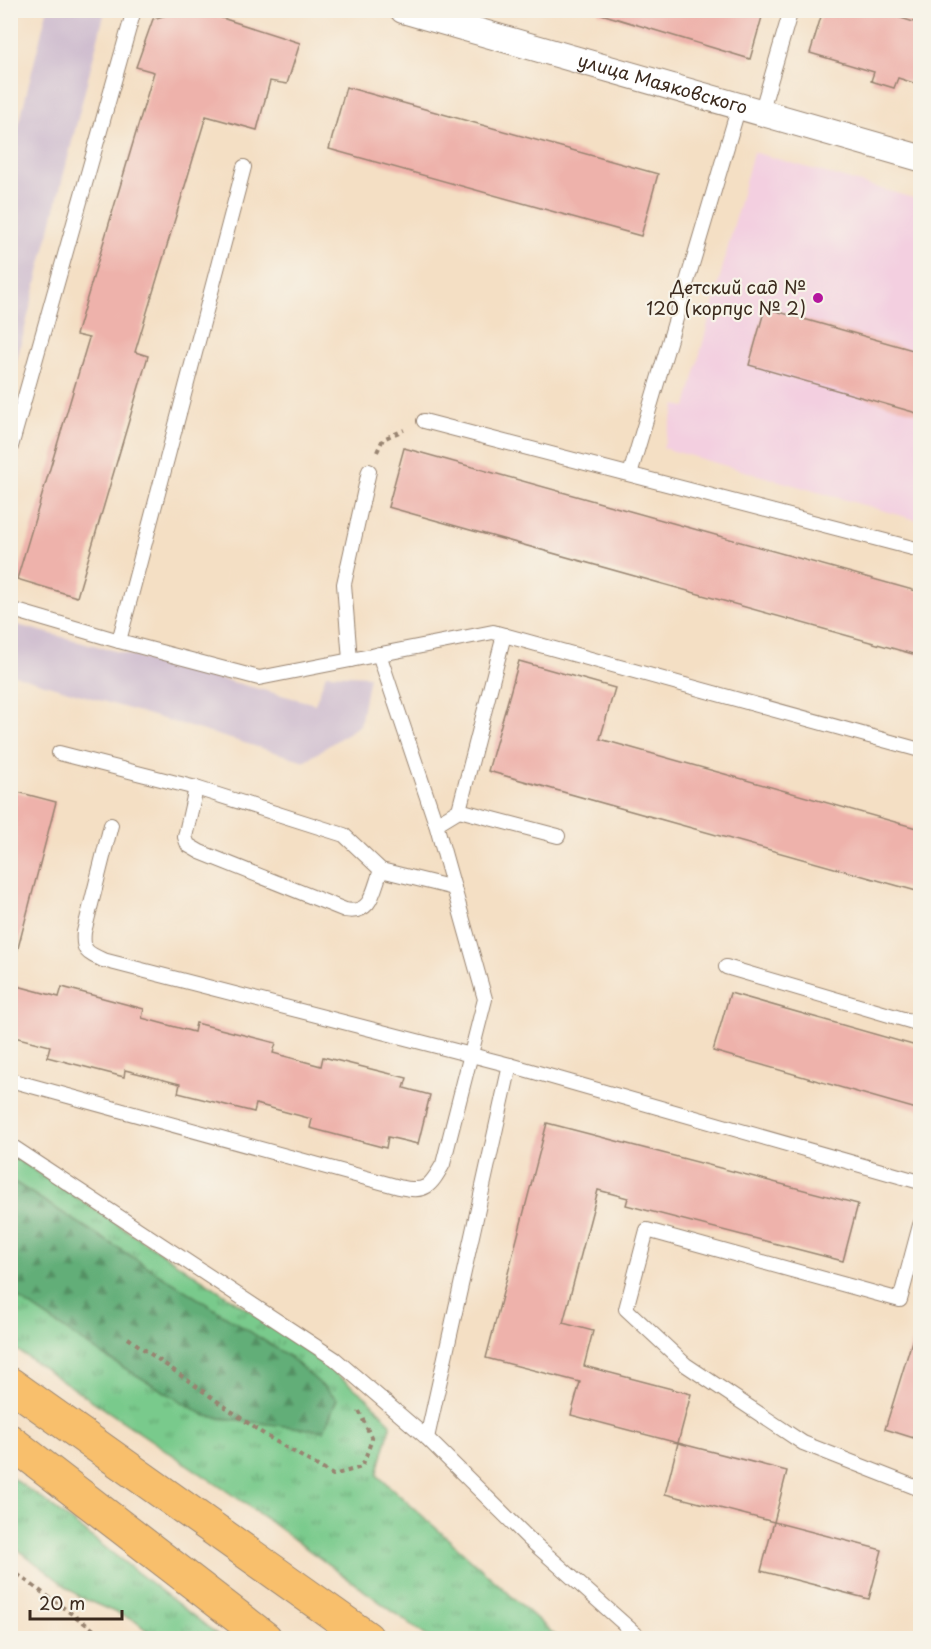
<svg xmlns="http://www.w3.org/2000/svg" width="931" height="1649" font-family="'Playpen Sans',sans-serif">
<style>
.built{fill:#f3cfe0}
.industrial{fill:#cfbdcf}
.grass{fill:url(#grass-tufts);stroke:#5a7a55;stroke-width:1.5}
.forest{fill:url(#forest-firs);stroke:#4e6c4b;stroke-width:1.5}
.building{fill:#eeb2ab}
.lines{fill:none;stroke-linecap:round;stroke-linejoin:round}
.service-casing{stroke:#988471;stroke-width:16}
.minor-casing{stroke:#988471;stroke-width:28}
.primary-casing{stroke:#988471;stroke-width:35}
.path{stroke:#988471;stroke-width:4;stroke-dasharray:4.5 4.5;stroke-linecap:butt}
.service{stroke:#fff;stroke-width:14}
.minor{stroke:#fff;stroke-width:26}
.primary{stroke:#f8bf6c;stroke-width:33}
.poi-dot{fill:#b5179e;stroke:#f7f3e8;stroke-width:2}
.labels{text-anchor:middle;stroke-width:4.5;stroke-linejoin:round;paint-order:stroke}
.street-label{font-size:18px;fill:#3b2a1e;stroke:#f7f3e8}
.poi-label{font-size:18px;fill:#3b2a1e;stroke:#f7f3e8;text-anchor:end}
</style>
<defs>
<pattern id="grass-tufts" width="24" height="20" patternUnits="userSpaceOnUse" patternTransform="scale(1.5)"><rect width="24" height="20" fill="#79ca8c"/><path d="M3 7l-1-3M5 7V3M7 7l1-3M15 17l-1-3M17 17v-4M19 17l1-3" fill="none" stroke="#64a472"/></pattern>
<pattern id="forest-firs" width="22" height="20" patternUnits="userSpaceOnUse" patternTransform="scale(1.5)"><rect width="22" height="20" fill="#62ae78"/><path d="M5 1l3.5 6h-7zM16 11l3.5 6h-7z" fill="#528e62"/></pattern>
</defs>
<rect width="100%" height="100%" fill="#f7f3e8"/>
<filter id="ink" filterUnits="userSpaceOnUse"><feTurbulence type="fractalNoise" baseFrequency=".0167" numOctaves="2"/><feDisplacementMap in="SourceGraphic" scale="12" xChannelSelector="R" yChannelSelector="G"/><feConvolveMatrix kernelMatrix="1 2 1 2 8 2 1 2 1" color-interpolation-filters="sRGB"/></filter>
<filter id="wash" filterUnits="userSpaceOnUse"><feTurbulence type="fractalNoise" baseFrequency=".008" numOctaves="4" result="noise"/><feDisplacementMap in="SourceGraphic" scale="24" xChannelSelector="R" yChannelSelector="G"/><feGaussianBlur stdDeviation="1.35" result="paint"/><feColorMatrix in="noise" values="0 0 0 0 0 0 0 0 0 0 0 0 0 0 0 0 0 1.4 0 .05"/><feComposite in="paint" operator="in"/></filter>
<g filter="url(#wash)">
<rect width="100%" height="100%" fill="#f4dfc4"/>
<path class="built" d="M753,152L920,200V521L663,448L676,405L686,407Z"/>
<g class="industrial">
<path d="M47,11H105L11,383V156Z"/>
<path d="M10,623L315,704L326,674L369,676L360,725L305,761L11,674Z"/>
</g>
<g class="grass">
<path d="M10,1154L282,1332L367,1398L391,1424L377,1475L558,1638H429L243,1502L11,1346Z"/>
<path d="M11,1477L41,1498L222,1638H156L135,1621L80,1597L11,1544Z"/>
</g>
<path class="forest" d="M11,1180L290,1357L337,1399L324,1431L206,1416L109,1359L11,1293Z"/>
<g id="blocks">
<g class="building">
<path d="M183,10H197L300,43L287,84L270,81L257,130L206,116L135,352L148,356L77,597L17,579L89,338L76,335L154,72L136,67L153,19Z"/>
<path d="M599,10H764L750,59L598,13Z"/>
<path d="M823,10H876L920,24V85L898,78L894,88L871,81L874,72L810,53Z"/>
<path d="M346,87L658,174L641,236L329,149Z"/>
<path d="M765,308L920,352V414L749,365Z"/>
<path d="M404,448L920,592V656L388,507Z"/>
<path d="M519,661L615,688L600,739L920,829V892L488,771Z"/>
<path d="M10,790L56,802L11,975H10Z"/>
<path d="M10,984L59,997L62,987L144,1009L142,1018L194,1032L196,1023L276,1043L273,1053L321,1066L323,1057L407,1078L404,1088L430,1095L418,1144L388,1137L386,1148L310,1128L312,1119L256,1104L254,1112L178,1093L180,1084L125,1070L124,1077L47,1057L50,1046L10,1036Z"/>
<path d="M730,993L920,1047V1110L713,1051Z"/>
<path d="M547,1123L858,1204L843,1261L626,1205L628,1198L598,1190L563,1323L593,1331L584,1366L691,1394L678,1443L787,1471L774,1522L882,1550L869,1599L761,1571L774,1522L665,1494L678,1443L571,1415L580,1382L486,1358Z"/>
<path d="M920,1315V1440L885,1429Z"/>
</g>
</g>
</g>
<g filter="url(#ink)">
<use href="#blocks" fill-opacity="0" stroke="#988471" stroke-width="1.5"/>
<g class="lines">
<g class="service-casing">
<g id="service">
<path d="M761,113L791,10"/>
<path d="M424,421L920,550"/>
<path d="M10,450L134,10"/>
<path d="M630,474L739,106"/>
<path d="M10,609L119,641L259,678L493,632L920,750"/>
<path d="M119,641L244,167"/>
<path d="M350,660L344,584L369,471"/>
<path d="M59,753L196,788L344,835L381,870L454,888"/>
<path d="M196,788L185,837L188,845L200,852L345,910C372,915 373,891 381,870"/>
<path d="M459,810L558,836"/>
<path d="M436,824L459,810L504,635"/>
<path d="M111,825L84,932C82,951 87,953 103,960L510,1065L920,1182"/>
<path d="M726,967L920,1024"/>
<path d="M10,1080L399,1187C426,1193 430,1187 443,1164L485,999L436,824L379,654"/>
<path d="M10,1145L335,1359L427,1438L528,1538L640,1638"/>
<path d="M920,1225L900,1300L647,1230L626,1309L686,1365L803,1443L920,1489"/>
<path d="M427,1438L510,1065"/>
</g>
</g>
<g class="minor-casing">
<g id="minor">
<path id="s1" d="M403,10L920,158"/>
</g>
</g>
<g class="primary-casing">
<g id="primary">
<path d="M10,1384L367,1638"/>
<path d="M10,1441L265,1638"/>
</g>
</g>
<g class="path">
<path d="M377,452L383,439L404,430"/>
<path d="M128,1338L265,1435L333,1475L362,1467L372,1439L359,1411"/>
<path d="M10,1569L105,1638"/>
</g>
<use href="#service" class="service"/>
<use href="#minor" class="minor"/>
<use href="#primary" class="primary"/>
</g>
</g>
<circle class="poi-dot" cx="818" cy="298" r="6"/>
<g class="labels">
<g class="street-label">
<text dy="6" stroke="none"><textPath href="#s1" startOffset="270">улица Маяковского</textPath></text>
</g>
<g class="poi-label">
<text x="806" y="294">Детский сад №<tspan x="806" dy="21">120 (корпус № 2)</tspan></text>
</g>
</g>
<rect width="931" height="1649" fill="none" stroke="#f7f3e8" stroke-width="36"/>
<path d="M30 1610v9h92v-9" fill="none" stroke="#3b2a1e" stroke-width="3"/>
<text x="39" y="1610" font-size="18" fill="#3b2a1e" stroke="#f7f3e8" stroke-width="4.5" paint-order="stroke">20 m</text>
</svg>
